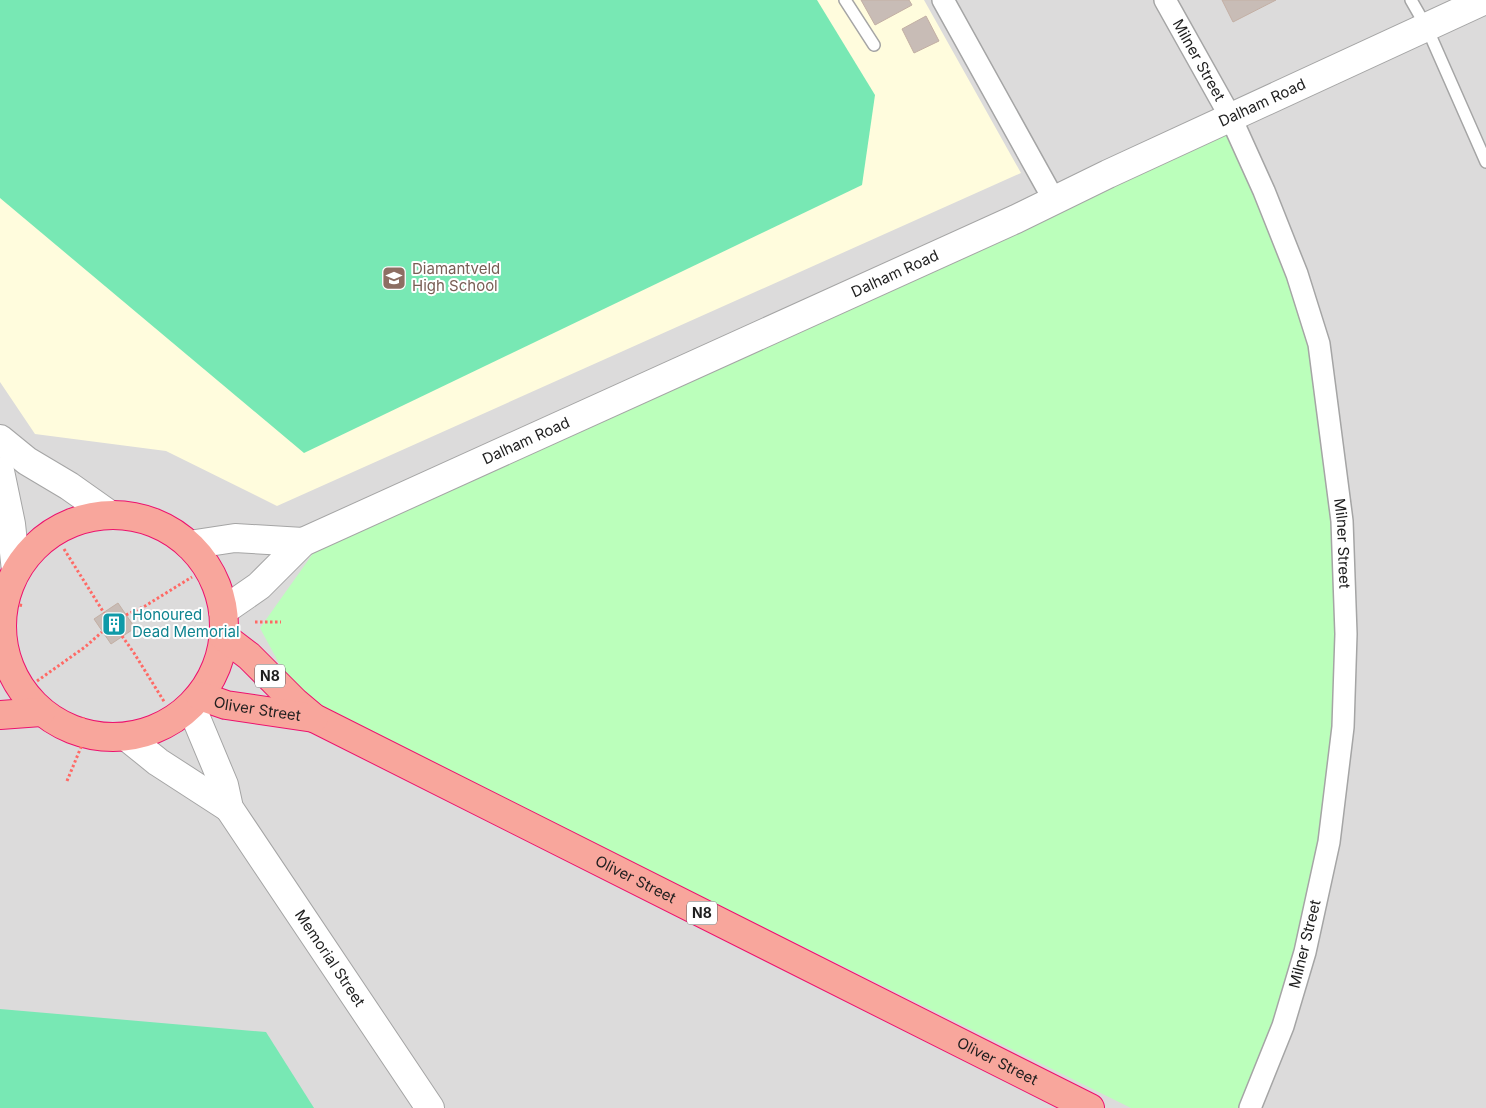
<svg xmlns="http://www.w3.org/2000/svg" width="1486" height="1108" font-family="Inter,sans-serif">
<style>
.residential{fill:#dcdbdb}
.education{fill:#fffcdd}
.park{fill:#bfb}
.pitch{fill:#78e8b4}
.building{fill:#c8bcb6;stroke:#c3afa4}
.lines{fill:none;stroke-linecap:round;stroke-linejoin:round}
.service-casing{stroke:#a5a5a5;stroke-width:14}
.minor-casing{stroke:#a5a5a5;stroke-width:24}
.tertiary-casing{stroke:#a5a5a5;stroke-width:30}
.trunk-casing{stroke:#ec126e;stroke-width:30}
.path{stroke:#ff6965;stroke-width:3;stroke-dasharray:2.5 2.5;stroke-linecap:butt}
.service{stroke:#fff;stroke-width:11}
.minor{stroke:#fff;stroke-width:21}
.tertiary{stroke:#fff;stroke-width:28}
.trunk{stroke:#f8a69c;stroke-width:28}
.labels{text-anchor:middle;stroke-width:4;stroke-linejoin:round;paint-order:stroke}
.shield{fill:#fff;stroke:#626262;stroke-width:1}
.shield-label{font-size:14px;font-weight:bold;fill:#1e1e1e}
.street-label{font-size:15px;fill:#1e1e1e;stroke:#fff}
.education-label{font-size:15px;fill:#785e54;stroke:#fff;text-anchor:start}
.culture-label{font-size:15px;fill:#0d838f;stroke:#fff;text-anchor:start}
</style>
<rect width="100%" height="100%" fill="#f0ebe3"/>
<rect class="residential" x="0" y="0" width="1486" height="1108"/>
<path class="education" d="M0,0H924L1021,173L277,506L166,451L35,434L0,382Z"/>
<path class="park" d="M1230,120L1319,342L1347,705L1296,957L1246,1108H1131L297,697L260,628L314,552Z"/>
<g class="pitch">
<path d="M0,0H817L875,95L862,185L304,453L0,198Z"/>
<path d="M0,1009L266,1032L314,1108H0Z"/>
</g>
<g class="building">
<path d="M861,0H909L912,5L875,25Z"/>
<path d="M1222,0H1276L1233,22Z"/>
<path d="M926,16L939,41L914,53L902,29Z"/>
<path d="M118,603L135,628L111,644L94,619Z"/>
</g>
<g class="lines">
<g class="service-casing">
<g id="service">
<path d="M845,0L874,45"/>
<path d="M1411,0L1427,28L1486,162"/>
</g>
</g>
<g class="minor-casing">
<g id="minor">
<path d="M943,0L1054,200"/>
<path id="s1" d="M1165,0L1231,118L1264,191L1297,274L1319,344L1342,521L1346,634L1343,727L1329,842L1305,952L1283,1026L1250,1108"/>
</g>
</g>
<g class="tertiary-casing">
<g id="tertiary">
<path d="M0,439L27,461L69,486L110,515"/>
<path d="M0,471L11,524L16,571"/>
<path d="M189,545L235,538L303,542"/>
<path id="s2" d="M223,611L259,586L303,542L1016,219L1108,174L1485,0"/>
<path id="s3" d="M191,706L224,785L229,808L430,1108"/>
<path d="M127,737L158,762L229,808"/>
</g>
</g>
<g class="trunk-casing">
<g id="trunk">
<circle cx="113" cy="626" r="111"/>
<path id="s4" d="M224,637L249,656L295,702L314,718L1090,1108"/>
<path id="s5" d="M200,696L226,705L314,718"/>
<path d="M0,715L41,712"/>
</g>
</g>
<g class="path">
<path d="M64,549L104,613"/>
<path d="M0,601L24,606"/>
<path d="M126,615L145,606L192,577"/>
<path d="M255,622H281"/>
<path d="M122,636L134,653L165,703"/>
<path d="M37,681L85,647L102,632"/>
<path d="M67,781L86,735L83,717"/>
</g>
<use href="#service" class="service"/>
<use href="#minor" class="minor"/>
<use href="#tertiary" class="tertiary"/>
<use href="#trunk" class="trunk"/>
</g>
<defs>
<g id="school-square" transform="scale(1.25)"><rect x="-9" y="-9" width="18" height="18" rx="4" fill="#8d6e63" stroke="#fff"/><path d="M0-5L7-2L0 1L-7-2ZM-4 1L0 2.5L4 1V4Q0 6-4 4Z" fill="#fff"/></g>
<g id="building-square" transform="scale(1.25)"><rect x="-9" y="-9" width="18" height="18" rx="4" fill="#0f9aa8" stroke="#fff"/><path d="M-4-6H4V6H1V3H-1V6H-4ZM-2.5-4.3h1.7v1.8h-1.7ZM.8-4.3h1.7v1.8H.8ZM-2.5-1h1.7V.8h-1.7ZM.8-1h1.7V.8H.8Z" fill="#fff"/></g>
</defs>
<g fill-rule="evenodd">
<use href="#school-square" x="394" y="278"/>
<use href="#building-square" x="114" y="624"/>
</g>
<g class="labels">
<g class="shield">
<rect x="255" y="664.5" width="30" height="23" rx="4"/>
<rect x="687" y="901.5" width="30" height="23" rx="4"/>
</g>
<g class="shield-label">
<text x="270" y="681">N8</text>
<text x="702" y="918">N8</text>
</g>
<g class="street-label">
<text dy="5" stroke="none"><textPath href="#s1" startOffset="69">Milner Street</textPath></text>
<text dy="5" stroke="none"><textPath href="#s2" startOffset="1161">Dalham Road</textPath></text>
<text dy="5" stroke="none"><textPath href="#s2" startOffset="756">Dalham Road</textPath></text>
<text dy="5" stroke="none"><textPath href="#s2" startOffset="351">Dalham Road</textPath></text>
<text dy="5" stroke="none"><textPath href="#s1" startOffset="579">Milner Street</textPath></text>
<text dy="5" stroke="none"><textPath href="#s5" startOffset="59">Oliver Street</textPath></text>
<text dy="5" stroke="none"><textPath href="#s4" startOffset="481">Oliver Street</textPath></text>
<text transform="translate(1305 944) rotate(-76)" y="5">Milner Street</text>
<text dy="5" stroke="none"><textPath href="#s3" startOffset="290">Memorial Street</textPath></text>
<text dy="5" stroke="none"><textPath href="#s4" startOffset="886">Oliver Street</textPath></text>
</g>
<g class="education-label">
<text x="412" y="274">Diamantveld<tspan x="412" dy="17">High School</tspan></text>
</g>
<g class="culture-label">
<text x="132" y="620">Honoured<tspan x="132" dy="17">Dead Memorial</tspan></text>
</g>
</g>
</svg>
